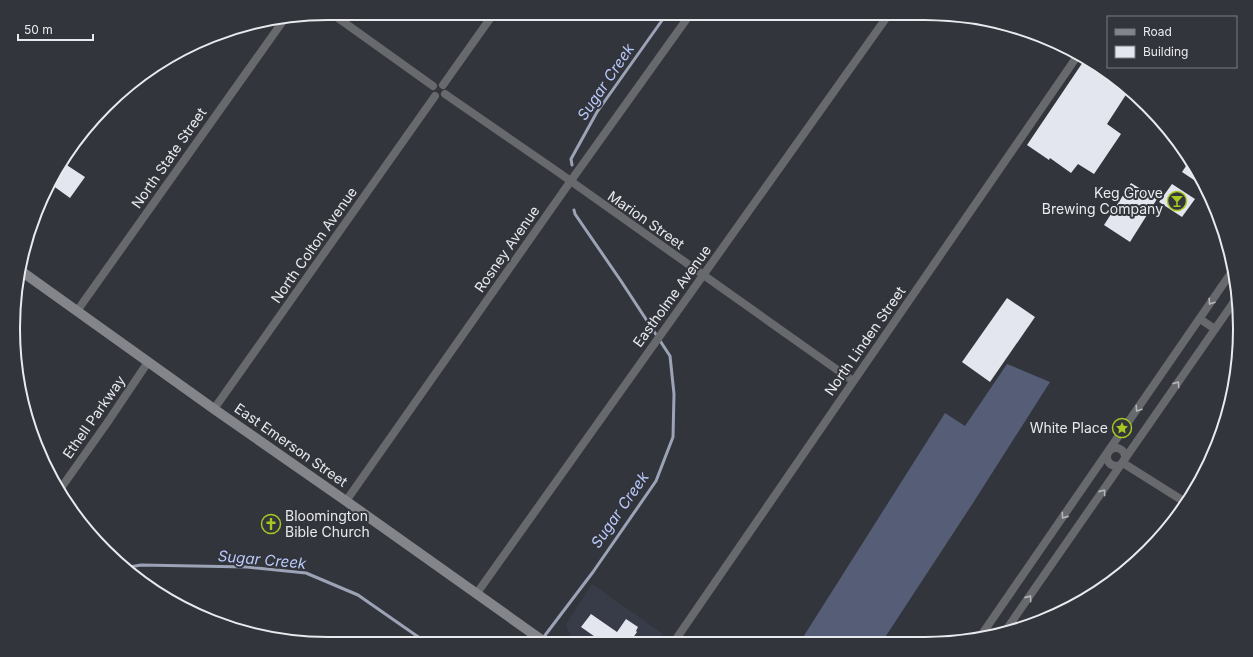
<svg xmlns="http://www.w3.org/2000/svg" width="1253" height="657" font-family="Inter,sans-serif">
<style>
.built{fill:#383c48}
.forest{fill:#565d77}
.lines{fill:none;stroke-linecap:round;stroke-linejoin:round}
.stream{stroke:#9da3b6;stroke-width:3}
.building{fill:#e3e6ee}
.minor{stroke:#67696c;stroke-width:8}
.secondary{stroke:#83858a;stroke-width:10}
.oneway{stroke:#b5b6ba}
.labels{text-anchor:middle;stroke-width:4;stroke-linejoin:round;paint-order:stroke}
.street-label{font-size:14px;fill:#e9eaee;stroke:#32353b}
.poi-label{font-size:14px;fill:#e9eaee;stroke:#32353b;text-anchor:end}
.water-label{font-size:15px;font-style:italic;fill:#bbcafc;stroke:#32353b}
.rim{fill:none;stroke:#e9eaee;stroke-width:2}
</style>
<rect width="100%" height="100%" fill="#32353b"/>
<path class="built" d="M592,584L663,634L658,642L573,643L572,641L566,624Z"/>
<path class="forest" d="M1007,364L1050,382L973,503L882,642H800L945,413L965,426Z"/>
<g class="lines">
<g class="stream">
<path d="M572,165L571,159L597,112L663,19L666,13"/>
<path d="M124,568L141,565L247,567L306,573L358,595L427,643"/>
<path d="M543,638L593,572L656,481L673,437L674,394L670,356L621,281L575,214L574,210"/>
</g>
</g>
<g class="building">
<path d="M1085,59L1117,78L1129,90L1107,124L1121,134L1094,174L1078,164L1071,173L1050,158L1049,160L1027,145Z"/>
<path d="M1190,160L1198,171L1206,188L1182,172Z"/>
<path d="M62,162L85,177L70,198L52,185Z"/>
<path d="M1131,183L1157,199L1130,242L1104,225Z"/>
<path d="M1172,184L1195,199L1182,217L1159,202Z"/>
<path d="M1007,298L1035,317L990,382L962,362Z"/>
<path d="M591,614L617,632L626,619L638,627L636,631L637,632L630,642H614L604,636L601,641L581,627Z"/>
</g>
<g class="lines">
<g class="minor">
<path d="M331,13L433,86"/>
<path d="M443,85L494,13"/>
<path d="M445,94L558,172L853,381"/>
<path d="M77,311L283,21"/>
<path d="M1200,319L1215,329"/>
<path d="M214,409L435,96"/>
<circle cx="1116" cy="457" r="9"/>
<path d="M1123,463L1185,502"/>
<path d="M61,488L107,423L148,362"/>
<path d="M346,501L570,182L691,13"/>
<path d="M477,593L889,14"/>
<path d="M1006,630L1238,296"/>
<path d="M980,637L1233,270"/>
<path d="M674,642L1078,55"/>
</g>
<path class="secondary" d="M21,271L214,409L346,501L546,643"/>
</g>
<defs><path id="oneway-chevron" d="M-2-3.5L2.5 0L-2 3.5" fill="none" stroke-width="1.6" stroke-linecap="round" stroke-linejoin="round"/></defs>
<g class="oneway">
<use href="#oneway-chevron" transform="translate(1211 302) rotate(124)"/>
<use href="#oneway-chevron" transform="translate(1177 384) rotate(-55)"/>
<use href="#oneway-chevron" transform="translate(1138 409) rotate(124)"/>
<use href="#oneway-chevron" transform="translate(1103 492) rotate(-55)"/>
<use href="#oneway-chevron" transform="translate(1064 516) rotate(125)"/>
<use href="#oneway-chevron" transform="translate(1029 598) rotate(-55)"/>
</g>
<defs>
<g id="bar-ring" transform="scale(1)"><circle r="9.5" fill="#32353b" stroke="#a6c821" stroke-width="1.5"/><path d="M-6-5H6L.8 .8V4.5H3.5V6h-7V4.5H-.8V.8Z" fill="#a6c821"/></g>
<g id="sight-ring" transform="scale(1)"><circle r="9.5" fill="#32353b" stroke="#a6c821" stroke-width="1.5"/><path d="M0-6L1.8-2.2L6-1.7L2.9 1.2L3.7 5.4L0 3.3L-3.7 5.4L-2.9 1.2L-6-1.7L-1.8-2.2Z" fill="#a6c821"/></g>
<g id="church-ring" transform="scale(1)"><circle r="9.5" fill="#32353b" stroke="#a6c821" stroke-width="1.5"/><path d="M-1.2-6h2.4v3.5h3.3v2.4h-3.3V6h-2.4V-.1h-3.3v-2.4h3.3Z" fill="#a6c821"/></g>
</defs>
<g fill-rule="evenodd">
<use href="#bar-ring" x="1177" y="201"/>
<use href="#sight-ring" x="1122" y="428"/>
<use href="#church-ring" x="271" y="524"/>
</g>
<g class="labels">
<g class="street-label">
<text transform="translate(169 158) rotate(-55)" y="5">North State Street</text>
<text transform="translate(646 220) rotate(35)" y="5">Marion Street</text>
<text transform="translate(314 245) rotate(-55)" y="5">North Colton Avenue</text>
<text transform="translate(507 249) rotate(-55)" y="5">Rosney Avenue</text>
<text transform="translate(672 296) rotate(-54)" y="5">Eastholme Avenue</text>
<text transform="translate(865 341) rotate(-55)" y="5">North Linden Street</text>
<text transform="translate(94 417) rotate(-55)" y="5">Ethell Parkway</text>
<text transform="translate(291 445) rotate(35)" y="5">East Emerson Street</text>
</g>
<g class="poi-label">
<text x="1163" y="198">Keg Grove<tspan x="1163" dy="16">Brewing Company</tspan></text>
<text x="1108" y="433">White Place</text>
<text x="285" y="521" text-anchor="start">Bloomington<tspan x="285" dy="16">Bible Church</tspan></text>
</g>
<g class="water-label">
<text transform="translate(606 82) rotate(-56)" y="5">Sugar Creek</text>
<text transform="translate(620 510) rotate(-55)" y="5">Sugar Creek</text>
<text transform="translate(262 560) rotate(5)" y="5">Sugar Creek</text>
</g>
</g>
<path d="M0 0H1253V657H0ZM328 20H925A308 308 0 0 1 1233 328V329A308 308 0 0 1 925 637H328A308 308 0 0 1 20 329V328A308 308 0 0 1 328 20Z" fill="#32353b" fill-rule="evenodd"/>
<path class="rim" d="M328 20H925A308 308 0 0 1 1233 328V329A308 308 0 0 1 925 637H328A308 308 0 0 1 20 329V328A308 308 0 0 1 328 20Z"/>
<rect x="1107" y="16" width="130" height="52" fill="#32353b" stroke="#7b7d83"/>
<rect x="1115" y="29" width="20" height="6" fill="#83858a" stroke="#7b7d83"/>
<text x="1143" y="36" font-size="12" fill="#e9eaee">Road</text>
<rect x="1115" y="46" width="20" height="12" fill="#e3e6ee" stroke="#7b7d83"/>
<text x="1143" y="56" font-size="12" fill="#e9eaee">Building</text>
<path d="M18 34v6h75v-6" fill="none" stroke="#e9eaee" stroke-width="2"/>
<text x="24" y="34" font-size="12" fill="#e9eaee" stroke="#32353b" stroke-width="3" paint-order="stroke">50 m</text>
</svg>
